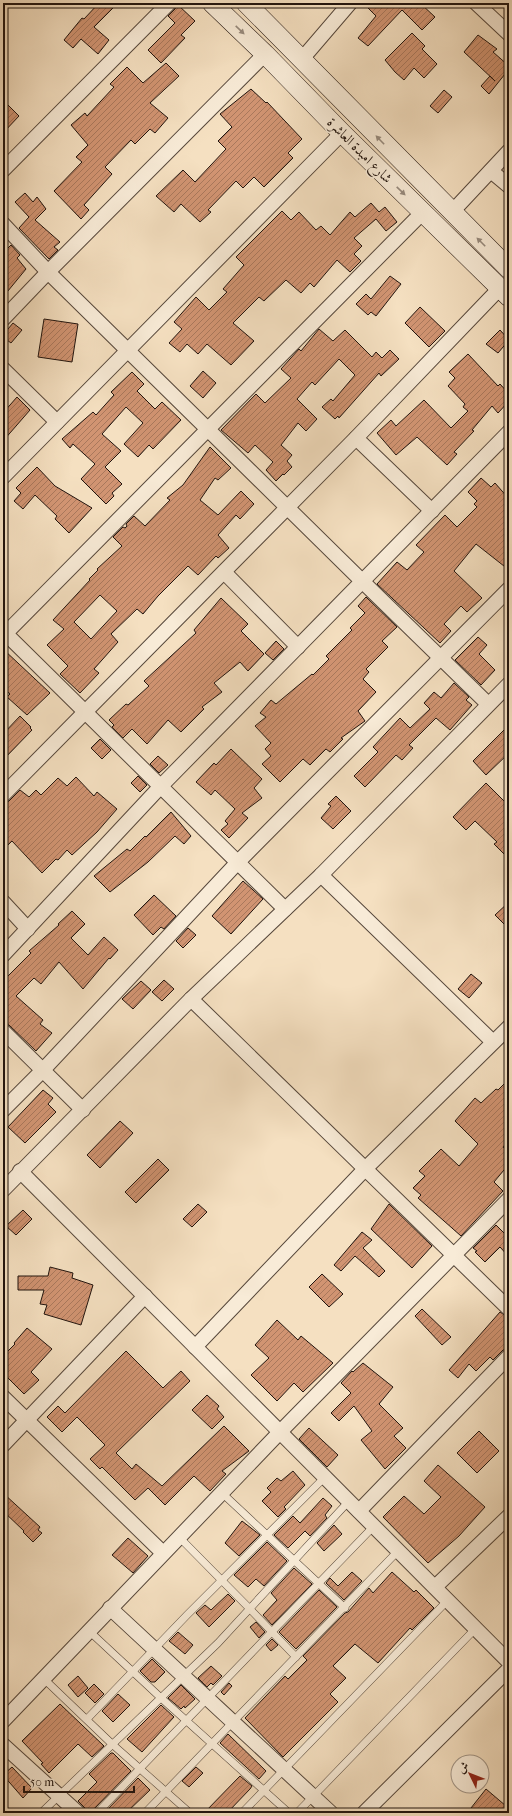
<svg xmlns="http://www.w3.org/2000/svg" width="512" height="1816" font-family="'IM FELL French Canon',Amiri,serif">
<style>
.building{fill:url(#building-hatch);stroke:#21140e;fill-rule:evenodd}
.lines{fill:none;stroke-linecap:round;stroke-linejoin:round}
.lane-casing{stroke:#56473b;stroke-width:8}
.street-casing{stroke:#56473b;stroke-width:16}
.secondary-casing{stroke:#21140e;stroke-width:20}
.lane{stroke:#f8ebd7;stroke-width:7}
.street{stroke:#f8ebd7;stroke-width:14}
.secondary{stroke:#f8ebd7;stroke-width:19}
.oneway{fill:#978a7d}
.labels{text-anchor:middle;stroke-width:3;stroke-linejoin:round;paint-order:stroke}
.street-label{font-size:14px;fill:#21140e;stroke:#f8ebd7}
</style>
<defs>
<pattern id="building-hatch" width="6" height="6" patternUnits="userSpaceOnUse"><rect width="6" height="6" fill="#d19472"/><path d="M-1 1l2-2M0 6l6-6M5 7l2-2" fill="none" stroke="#a9785c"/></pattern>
</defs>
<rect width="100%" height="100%" fill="#f5e0c1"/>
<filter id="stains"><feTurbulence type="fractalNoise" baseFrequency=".005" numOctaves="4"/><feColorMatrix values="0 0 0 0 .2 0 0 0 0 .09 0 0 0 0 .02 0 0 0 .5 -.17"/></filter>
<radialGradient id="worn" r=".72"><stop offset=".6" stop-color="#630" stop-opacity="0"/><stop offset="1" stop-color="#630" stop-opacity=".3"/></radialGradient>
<g class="building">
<path d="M99,3H118L94,27L109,40L98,54L81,39L73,48L64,40L82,18L84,19Z"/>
<path d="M363,3H420L435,17L422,30L402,10L368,46L358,38L376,16Z"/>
<path d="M177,4L195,21L181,35L185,38L161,63L148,50L175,23L168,16L175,9Z"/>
<path d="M412,33L425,46L422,49L437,64L424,78L414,68L404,80L395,72L385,60Z"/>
<path d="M478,35L497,49L493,52L509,66V69L489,94L481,86L490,76L495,81L464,52Z"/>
<path d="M166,63L179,76L150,103L168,118L155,133L150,129L135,144L131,140L105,167L112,174L84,205L89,210L81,219L54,191L82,162L76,157L88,145L71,125L85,113L87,116L114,87L110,84L127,67L143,83Z"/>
<path d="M251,89L266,103L267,102L302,139L288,153L293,158L264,187L254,177L243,188L236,181L208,210L211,212L200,222L181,204L174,212L156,196L183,170L195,182L226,149L218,141L232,127L220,114Z"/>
<path d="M444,90L452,97L438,113L430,106Z"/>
<path d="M3,100L19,116L3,133Z"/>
<path d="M25,193L33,202L37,197L46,209L35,220L60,242L54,247L58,250L49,259L19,228L29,217L15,202Z"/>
<path d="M371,203L379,212L385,207L397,222L386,231L376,219L354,238L362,246L354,254L361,261L350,272L337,260L314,287L310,283L301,293L286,280L264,301L259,297L233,323L254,341L231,365L207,344L198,354L187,344L180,352L169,343L182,329L174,322L196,297L209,310L227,292L223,289L244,265L236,257L282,211L291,220L299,212L316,230L321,226L330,235L350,212L355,217Z"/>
<path d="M11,245L20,255L17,258L26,269L3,297V253Z"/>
<path d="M390,276L401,284L376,316L371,312L368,315L356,304L366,294L371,299Z"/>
<path d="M420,307L445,331L429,347L405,323Z"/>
<path d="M44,319L78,324L72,362L38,357Z"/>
<path d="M13,323L22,330L11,343L3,337V335Z"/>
<path d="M319,329L333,341L345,330L372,357L376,352L382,358L390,350L399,359L381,376L379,373L339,418L338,416L335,419L322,407L331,399L333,401L355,375L339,359L315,385L312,382L297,399L317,419L306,431L298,423L281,445L292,455L287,461L292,467L284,475L283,474L276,481L266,470L273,462L255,445L248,453L221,430L256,394L265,403L291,378L281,369L299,349L301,351Z"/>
<path d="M500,330L509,340L498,353L486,344Z"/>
<path d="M468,354L498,386L500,384L509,394V401L498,413L492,406L472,430L474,431L454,452L457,454L447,465L417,437L396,455L377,433L391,420L396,426L424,400L451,428L468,411L463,407L465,404L448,386L455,378L449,372Z"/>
<path d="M203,371L216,383L203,398L190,386Z"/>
<path d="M132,372L144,384L137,391L155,409L162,402L181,420L153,449L149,445L138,457L124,444L143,423L126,407L102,434L121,451L105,467L122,484L112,493L114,496L106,504L81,479L95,464L73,444L70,448L62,439L93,412L96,415L114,395L111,392Z"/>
<path d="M17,397L30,410L3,441V413Z"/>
<path d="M210,447L231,468L218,480L215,478L200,500L218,515L241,491L254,504L240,519L236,515L218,535L229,548L218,558L216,556L198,575L188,566L158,596L143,614L137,609L111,634L118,642L94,669L99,673L80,693L60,674L68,666L47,645L64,629L53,620L90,580L89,579L98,570L97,569L122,546L113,537L123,527L125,528L127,526L126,524L134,516L145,526L170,500L167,498L183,485ZM100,595L117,611L91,639L74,622Z"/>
<path d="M37,467L55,486L92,508L69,533L55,519L57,516L35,495L23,509L14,501L21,493L16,488Z"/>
<path d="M481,478L491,487L495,483L509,499V570L476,544L454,571L482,598L467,612L461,606L444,624L451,631L440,643L377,584L397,562L407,570L424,552L416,545L445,515L457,527L477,507L474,504L477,501L468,492Z"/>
<path d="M366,597L397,627L382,641L388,647L366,669L369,672L363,679L376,692L358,711L365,721L341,738L343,739L330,752L326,749L310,765L303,759L280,782L262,764L271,756L265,749L271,743L255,726L266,717L260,713L271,700L276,704L312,674L313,675L329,659L326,656L352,630L350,628L365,613L358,606Z"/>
<path d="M221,598L248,624L241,631L264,654L248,671L240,662L214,683L222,692L202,707L204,709L181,732L168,720L147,744L132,729L123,738L112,727L114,725L109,720L126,704L128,705L149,686L144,681L196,633L194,630Z"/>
<path d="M478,637L487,645L479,654L495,670L481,685L455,660Z"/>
<path d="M276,641L284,649L273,660L265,653Z"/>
<path d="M3,649L50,693L27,715L7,697L10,694L3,688Z"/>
<path d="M454,683L469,697L466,700L472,705L450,730L436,718L409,745L413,748L402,760L396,755L365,787L354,776L378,752L373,747L400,718L410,728L430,709L424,703L434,692L441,698Z"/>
<path d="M20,716L31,727L30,728L32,730L3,760V734Z"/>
<path d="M509,725V753L486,775L473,761Z"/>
<path d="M100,739L111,750L102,759L91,748Z"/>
<path d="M231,749L262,779L254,788L262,798L242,813L248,818L229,838L221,830L228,824L225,821L235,809L215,790L211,795L196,782L214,763L216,765Z"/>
<path d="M158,756L168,765L159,773L150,764Z"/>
<path d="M138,776L147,785L140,792L131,783Z"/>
<path d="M76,777L94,796L97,792L117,809L97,832L72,855L67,850L58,860L56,859L42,873L12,841L3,850V804L9,801L20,790L29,797L36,790L41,795L58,778L67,786Z"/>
<path d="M486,783L509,806V859L494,844L497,842L475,821L466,830L453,817Z"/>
<path d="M336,796L351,811L333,829L321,818L331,806L328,804Z"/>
<path d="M171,812L191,836L184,844L175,836L148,862L110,892L94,876L127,849L130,851L145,836L146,837Z"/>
<path d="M243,881L263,899L231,934L212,916Z"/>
<path d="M154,895L176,916L164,929L161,927L153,935L134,915Z"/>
<path d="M509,902V929L495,915Z"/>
<path d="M72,911L85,924L71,938L88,955L104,937L118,950L110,959L109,958L83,989L59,962L41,984L34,978L16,996L43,1020L40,1024L52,1033L36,1051L9,1025L3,1023V981L31,953L29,951L59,925L58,924Z"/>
<path d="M188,928L196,935L183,948L176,941Z"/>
<path d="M471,974L482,983L469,998L458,989Z"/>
<path d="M164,980L174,989L162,1001L152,992Z"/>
<path d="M141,981L151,990L133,1009L122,999Z"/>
<path d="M509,1079V1140L503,1147L509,1152V1164L494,1182L503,1191L461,1236L418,1198L421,1195L413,1188L425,1176L419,1171L441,1149L459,1166L478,1144L455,1121L475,1098L481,1103L496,1089L498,1090Z"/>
<path d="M43,1090L53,1098L48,1104L56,1112L25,1143L8,1127Z"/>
<path d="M120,1121L133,1133L100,1168L87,1155Z"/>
<path d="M158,1159L169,1170L136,1203L125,1192Z"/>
<path d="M198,1204L207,1212L192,1227L183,1219Z"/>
<path d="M389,1204L432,1246L412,1268L371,1229Z"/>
<path d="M23,1210L32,1219L16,1235L6,1226Z"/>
<path d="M496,1225L509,1238V1257L500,1247L485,1262L475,1252L477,1251L473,1248Z"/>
<path d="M362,1232L372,1240L363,1248L385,1271L379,1277L355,1256L341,1271L334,1265Z"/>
<path d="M50,1267L73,1273L72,1278L93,1285L81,1325L44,1314L47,1305L40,1304L44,1290H18V1276H48Z"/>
<path d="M322,1274L343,1294L329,1307L309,1287Z"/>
<path d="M422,1309L451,1337L442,1345L415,1316Z"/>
<path d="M500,1312L509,1318V1348L503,1350L493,1360L490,1357L476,1371L469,1364L458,1378L449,1370Z"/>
<path d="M277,1320L298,1340L301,1336L333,1363L303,1392L294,1383L277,1401L251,1375L269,1358L255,1345Z"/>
<path d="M27,1328L52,1349L31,1372L39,1380L24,1394L3,1373V1356L15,1344L14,1343Z"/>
<path d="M126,1351L163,1388L181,1371L190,1381L116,1453L132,1469L136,1464L162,1486L224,1426L249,1451L222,1471L226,1474L210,1491L194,1476L165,1505L148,1488L135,1500L102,1467L100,1469L90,1459L105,1445L77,1417L62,1432L47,1417L58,1406L65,1413Z"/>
<path d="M363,1363L393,1387L379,1404L403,1428L394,1436L406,1448L385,1469L361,1440L372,1431L354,1406L339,1421L331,1413L351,1393L341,1383L352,1371L353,1372Z"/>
<path d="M207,1395L219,1406L217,1409L224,1417L212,1429L192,1410Z"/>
<path d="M309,1428L338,1455L327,1467L299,1439Z"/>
<path d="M479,1431L499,1451L477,1473L457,1453Z"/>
<path d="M438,1465L485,1507L459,1536L428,1563L383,1517L404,1496L424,1514L441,1497L424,1481Z"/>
<path d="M293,1471L305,1485L284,1507L286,1509L278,1517L262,1501L271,1492L267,1488L277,1478L281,1481Z"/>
<path d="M3,1493L40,1527L38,1530L42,1533L33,1542L23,1532L24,1531L3,1511Z"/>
<path d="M323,1498L332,1506L325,1515L327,1518L310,1536L305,1531L288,1548L274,1535L293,1516L300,1523Z"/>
<path d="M242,1521L260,1535L239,1556L225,1543Z"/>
<path d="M334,1525L342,1534L324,1551L317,1543Z"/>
<path d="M128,1538L148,1556L133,1573L112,1555Z"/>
<path d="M267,1542L287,1561L264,1586L256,1579L248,1587L234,1575Z"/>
<path d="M294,1568L312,1584L272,1625L263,1615L277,1600L271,1593Z"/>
<path d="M352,1572L362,1581L344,1600L326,1583L330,1578L338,1586Z"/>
<path d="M392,1572L414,1592L416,1590L434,1608L412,1630L410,1628L378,1663L355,1644L333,1666L346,1678L330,1694L338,1702L283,1757L245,1718L285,1676L288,1679L307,1660L303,1656L345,1613L348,1612L369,1588L373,1593Z"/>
<path d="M319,1590L337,1607L296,1649L279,1632Z"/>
<path d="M228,1594L235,1601L209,1627L196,1613L205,1605L211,1610Z"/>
<path d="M256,1622L265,1632L259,1638L250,1627Z"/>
<path d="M178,1632L193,1645L185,1654L169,1641Z"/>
<path d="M272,1639L278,1645L271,1651L266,1645Z"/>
<path d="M152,1659L165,1672L155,1682H151L140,1671Z"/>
<path d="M211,1666L222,1676L213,1685L211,1683L207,1687L198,1678Z"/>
<path d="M78,1676L88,1688L78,1697L68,1685Z"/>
<path d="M229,1683L232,1686L224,1695L221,1692Z"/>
<path d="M94,1684L104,1694L95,1703L85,1693Z"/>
<path d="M181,1685L195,1699L185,1708L184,1706L181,1709L168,1698Z"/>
<path d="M118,1694L130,1705L113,1722L102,1711Z"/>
<path d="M60,1704L104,1746L92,1757L78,1744L49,1773L41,1764L43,1763L22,1741Z"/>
<path d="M161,1705L174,1717L142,1752L127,1739Z"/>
<path d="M228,1734L266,1771L259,1779L220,1743Z"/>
<path d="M111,1753H113L131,1771L93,1810L92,1813H90L78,1801L97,1782L89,1774Z"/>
<path d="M12,1767L32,1788L23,1798L3,1775Z"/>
<path d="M196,1767L203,1773L189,1787L182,1781Z"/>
<path d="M240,1776L252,1786L250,1789L227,1813H204Z"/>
<path d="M138,1778L150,1790L126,1813H104Z"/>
<path d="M486,1789L506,1806L499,1813H467Z"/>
</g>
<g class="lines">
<g class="lane-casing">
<g id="lane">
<path d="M222,1493L345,1608"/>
<path d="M179,1537L249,1608L296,1657"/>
<path d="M88,1630L160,1697L289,1813"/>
<path d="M43,1678L112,1744L190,1813"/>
<path d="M87,1719L187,1615L325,1477"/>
<path d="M41,1813L218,1643L349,1501"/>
<path d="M97,1813L374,1526"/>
<path d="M145,1813L398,1551"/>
<path d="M242,1813L448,1600"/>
<path d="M297,1813L476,1628"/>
</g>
</g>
<g class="street-casing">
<g id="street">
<path d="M476,3L509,34"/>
<path d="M302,59L350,3"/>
<path d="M3,170L169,3"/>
<path d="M491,171L509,186"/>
<path d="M452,212L509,151"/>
<path d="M3,224L48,272L363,582L488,704"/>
<path d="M3,319L48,272L265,54"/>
<path d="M3,369L57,422"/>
<path d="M356,438L432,511"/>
<path d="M3,477L342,133"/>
<path d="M224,572L298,647"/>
<path d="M3,631L285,909"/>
<path d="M3,636L423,212"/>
<path d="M3,795L356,438L500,288"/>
<path d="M321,875L493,1042"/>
<path d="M3,902L28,929"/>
<path d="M3,955L161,786L509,432"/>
<path d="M191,999L509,1309"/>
<path d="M3,1031L83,1110"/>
<path d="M3,1110L43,1070L237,863L509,589"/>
<path d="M20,1171L509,1662"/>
<path d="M3,1190L191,999L321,875L509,684"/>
<path d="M195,1347L365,1169L509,1027"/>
<path d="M3,1397L163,1553"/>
<path d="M3,1445L145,1296"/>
<path d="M359,1511L509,1356"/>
<path d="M435,1587L509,1516"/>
<path d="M110,1608L331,1813"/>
<path d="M3,1721L280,1432L509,1199"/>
<path d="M3,1745L78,1813"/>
<path d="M364,1813L509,1669"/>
</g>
</g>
<g class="secondary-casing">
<g id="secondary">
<path d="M212,3L265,54L342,133L509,297"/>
<path d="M246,3L509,269"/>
</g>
</g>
<use href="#lane" class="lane"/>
<use href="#street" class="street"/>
<use href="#secondary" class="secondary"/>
</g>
<defs><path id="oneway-solid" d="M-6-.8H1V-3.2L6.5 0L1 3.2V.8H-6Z"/></defs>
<g class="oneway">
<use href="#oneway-solid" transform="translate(240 30) rotate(44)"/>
<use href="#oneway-solid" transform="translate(380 140) rotate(-134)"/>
<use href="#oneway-solid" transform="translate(401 191) rotate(44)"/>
<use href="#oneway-solid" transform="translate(481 242) rotate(-135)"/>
</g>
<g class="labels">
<g class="street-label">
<text transform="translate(360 150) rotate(45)" y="5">شارع امبدة العاشرة</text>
</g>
</g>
<rect width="512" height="1816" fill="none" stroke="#f5e0c1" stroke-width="16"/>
<rect x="4" y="4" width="504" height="1808" fill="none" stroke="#21140e" stroke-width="2"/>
<rect x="8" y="8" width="496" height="1800" fill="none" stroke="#21140e"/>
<g transform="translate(470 1774) rotate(313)"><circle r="19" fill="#f8ebd7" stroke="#a29587"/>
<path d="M0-3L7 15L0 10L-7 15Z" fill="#8f2418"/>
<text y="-6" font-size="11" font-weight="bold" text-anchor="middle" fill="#21140e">ش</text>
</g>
<path d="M24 1786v6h110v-6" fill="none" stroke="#21140e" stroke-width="2"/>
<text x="30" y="1786" font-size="12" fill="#21140e" stroke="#f8ebd7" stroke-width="3" paint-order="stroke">50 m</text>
<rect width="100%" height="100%" filter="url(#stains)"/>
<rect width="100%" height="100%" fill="url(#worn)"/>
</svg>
